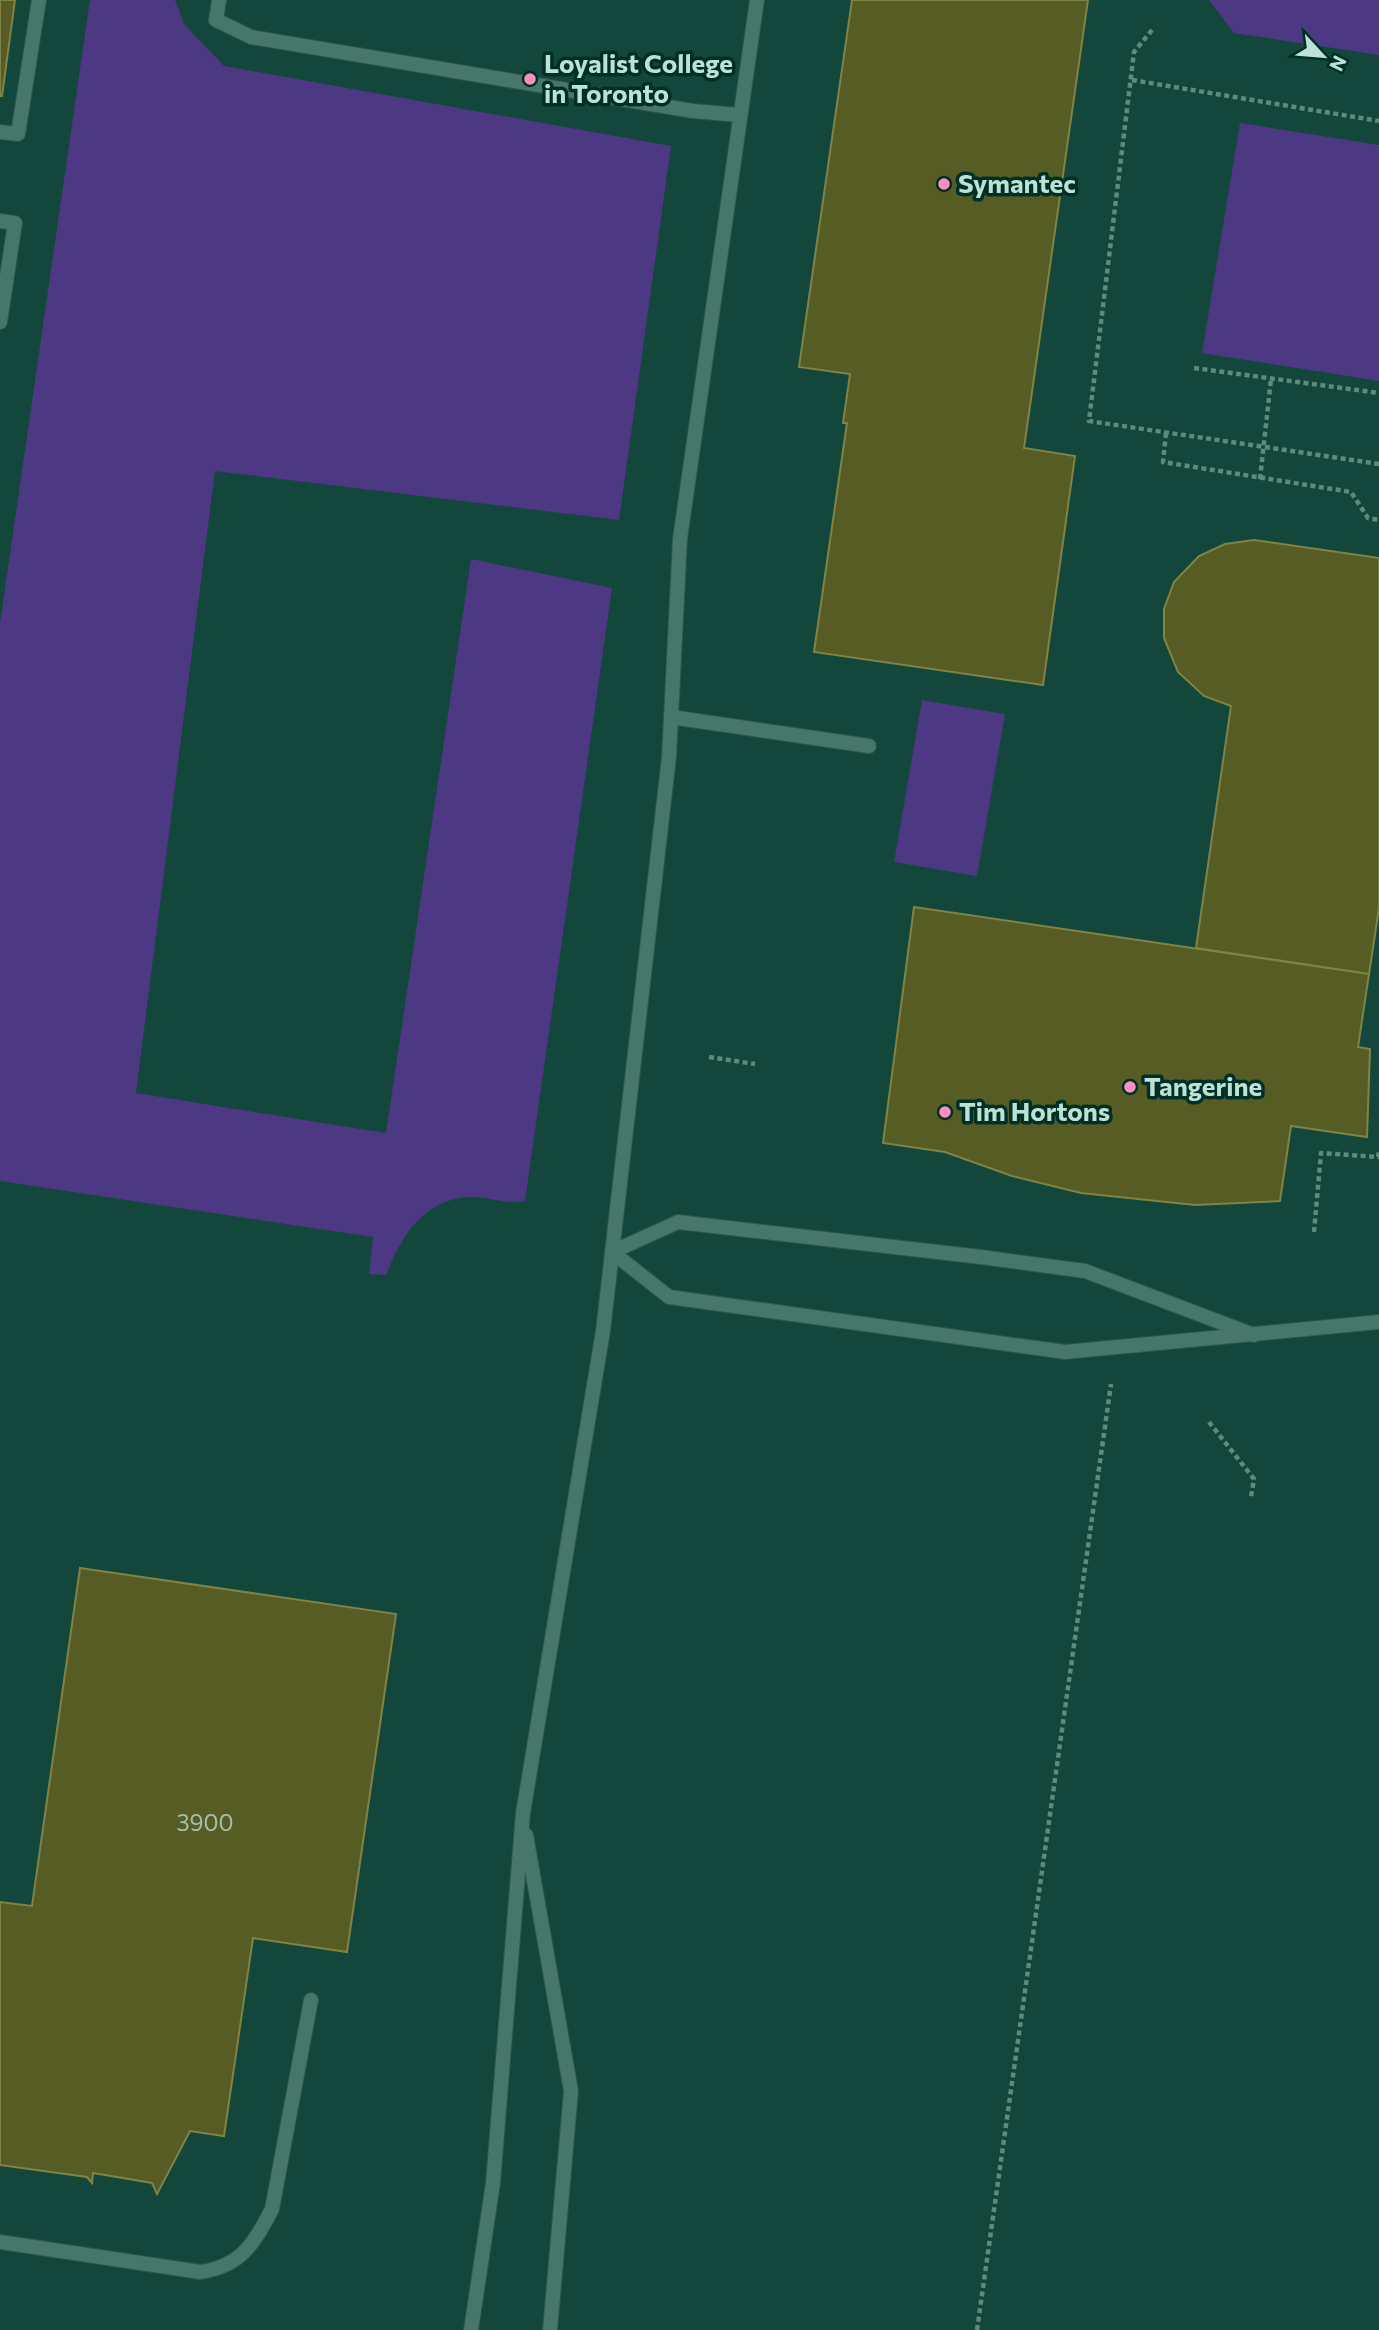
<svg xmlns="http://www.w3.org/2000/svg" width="1379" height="2330" font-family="Commissioner,sans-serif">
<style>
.built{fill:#13473b}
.green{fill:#4d3884}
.building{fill:#575b24;stroke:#7e8444;stroke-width:2}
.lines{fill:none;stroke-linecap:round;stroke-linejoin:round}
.lane-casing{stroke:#2c584d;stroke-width:16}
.street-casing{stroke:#2c584d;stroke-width:16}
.path{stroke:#5f8a7e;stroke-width:4.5;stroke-dasharray:5 3.5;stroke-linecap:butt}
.lane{stroke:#467769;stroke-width:14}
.street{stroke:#467769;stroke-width:14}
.poi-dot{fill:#fd8ebf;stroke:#003025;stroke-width:2.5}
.labels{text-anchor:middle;stroke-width:7;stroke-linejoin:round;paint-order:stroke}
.number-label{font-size:23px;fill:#a3c0a9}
.poi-label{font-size:26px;font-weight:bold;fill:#bce2d5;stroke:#003025;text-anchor:start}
</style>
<rect width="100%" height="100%" fill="#0c3a2f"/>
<rect class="built" x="0" y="0" width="1379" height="2330"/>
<g class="green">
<path d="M90,0H175L184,24L224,66L671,146L619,520L215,471L136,1093L386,1133L471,559L612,588L525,1201C507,1205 490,1197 472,1197C423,1198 402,1236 386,1275L369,1274L373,1237L0,1181V623Z"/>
<path d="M1209,0H1379V55L1234,33Z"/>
<path d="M1240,123L1379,145V381L1202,353Z"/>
<path d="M922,700L1005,714L977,876L894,862Z"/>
</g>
<g class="building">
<path d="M0,0H15L2,96H0Z"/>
<path d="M852,0H1088L1024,448L1075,456L1043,685L814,652L847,423H843L850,374L799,367Z"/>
<path d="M1254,540L1379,558V908L1369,974L1196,948L1231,706L1204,696L1178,672L1164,638V609L1174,582L1199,556L1225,544Z"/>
<path d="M914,907L1369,974L1358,1047L1370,1049L1367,1137L1291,1126L1280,1201L1195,1205L1081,1193L1012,1176L945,1152L883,1143Z"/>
<path d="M80,1568L396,1614L347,1952L253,1938L224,2136L190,2131L157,2194L152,2183L93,2173L92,2183L87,2177L0,2165V1902L32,1906Z"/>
</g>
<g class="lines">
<g class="lane-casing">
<g id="lane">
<path d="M219,0L216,20L251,37L693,111L739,115"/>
<path d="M0,132L18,134L39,0"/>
<path d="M0,221L15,223L0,322"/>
<path d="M671,717L869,746"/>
<path d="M0,2242L200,2272C240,2267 255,2243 272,2209L311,2000"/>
</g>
</g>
<g class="street-casing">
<g id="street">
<path d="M1254,1335L1085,1271L981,1257L678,1222L612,1252L669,1297L1065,1352L1379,1322"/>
<path d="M526,1835L571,2091L550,2330"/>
<path d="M471,2330L493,2183L523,1813L603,1331L669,757L680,539L757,0"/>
</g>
</g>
<g class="path">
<path d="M1152,30L1134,52L1089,421L1379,464"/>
<path d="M1132,80L1379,121"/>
<path d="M1194,368L1379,393"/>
<path d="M1166,433L1163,462L1351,492L1368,518L1379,520"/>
<path d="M1260,479L1271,379"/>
<path d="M709,1057L755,1064"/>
<path d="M1314,1232L1321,1153L1378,1157L1379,1152"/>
<path d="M1209,1422L1254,1479L1251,1497"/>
<path d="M977,2330L1111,1384"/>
</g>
<use href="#lane" class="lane"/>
<use href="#street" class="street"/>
</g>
<g class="poi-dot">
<circle cx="530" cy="79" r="7"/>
<circle cx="944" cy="184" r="7"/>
<circle cx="1130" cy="1087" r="7"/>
<circle cx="945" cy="1112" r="7"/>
</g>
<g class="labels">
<g class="number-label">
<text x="205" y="1831">3900</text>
</g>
<g class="poi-label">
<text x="544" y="73">Loyalist College<tspan x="544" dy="30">in Toronto</tspan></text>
<text x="958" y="193">Symantec</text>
<text x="1144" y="1096">Tangerine</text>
<text x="959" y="1121">Tim Hortons</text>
</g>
</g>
<g transform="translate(1323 56) rotate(116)" stroke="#003025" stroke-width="5" paint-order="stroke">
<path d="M0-5L12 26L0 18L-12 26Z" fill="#bce2d5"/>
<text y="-10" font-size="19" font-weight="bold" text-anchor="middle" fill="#bce2d5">N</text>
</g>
</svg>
